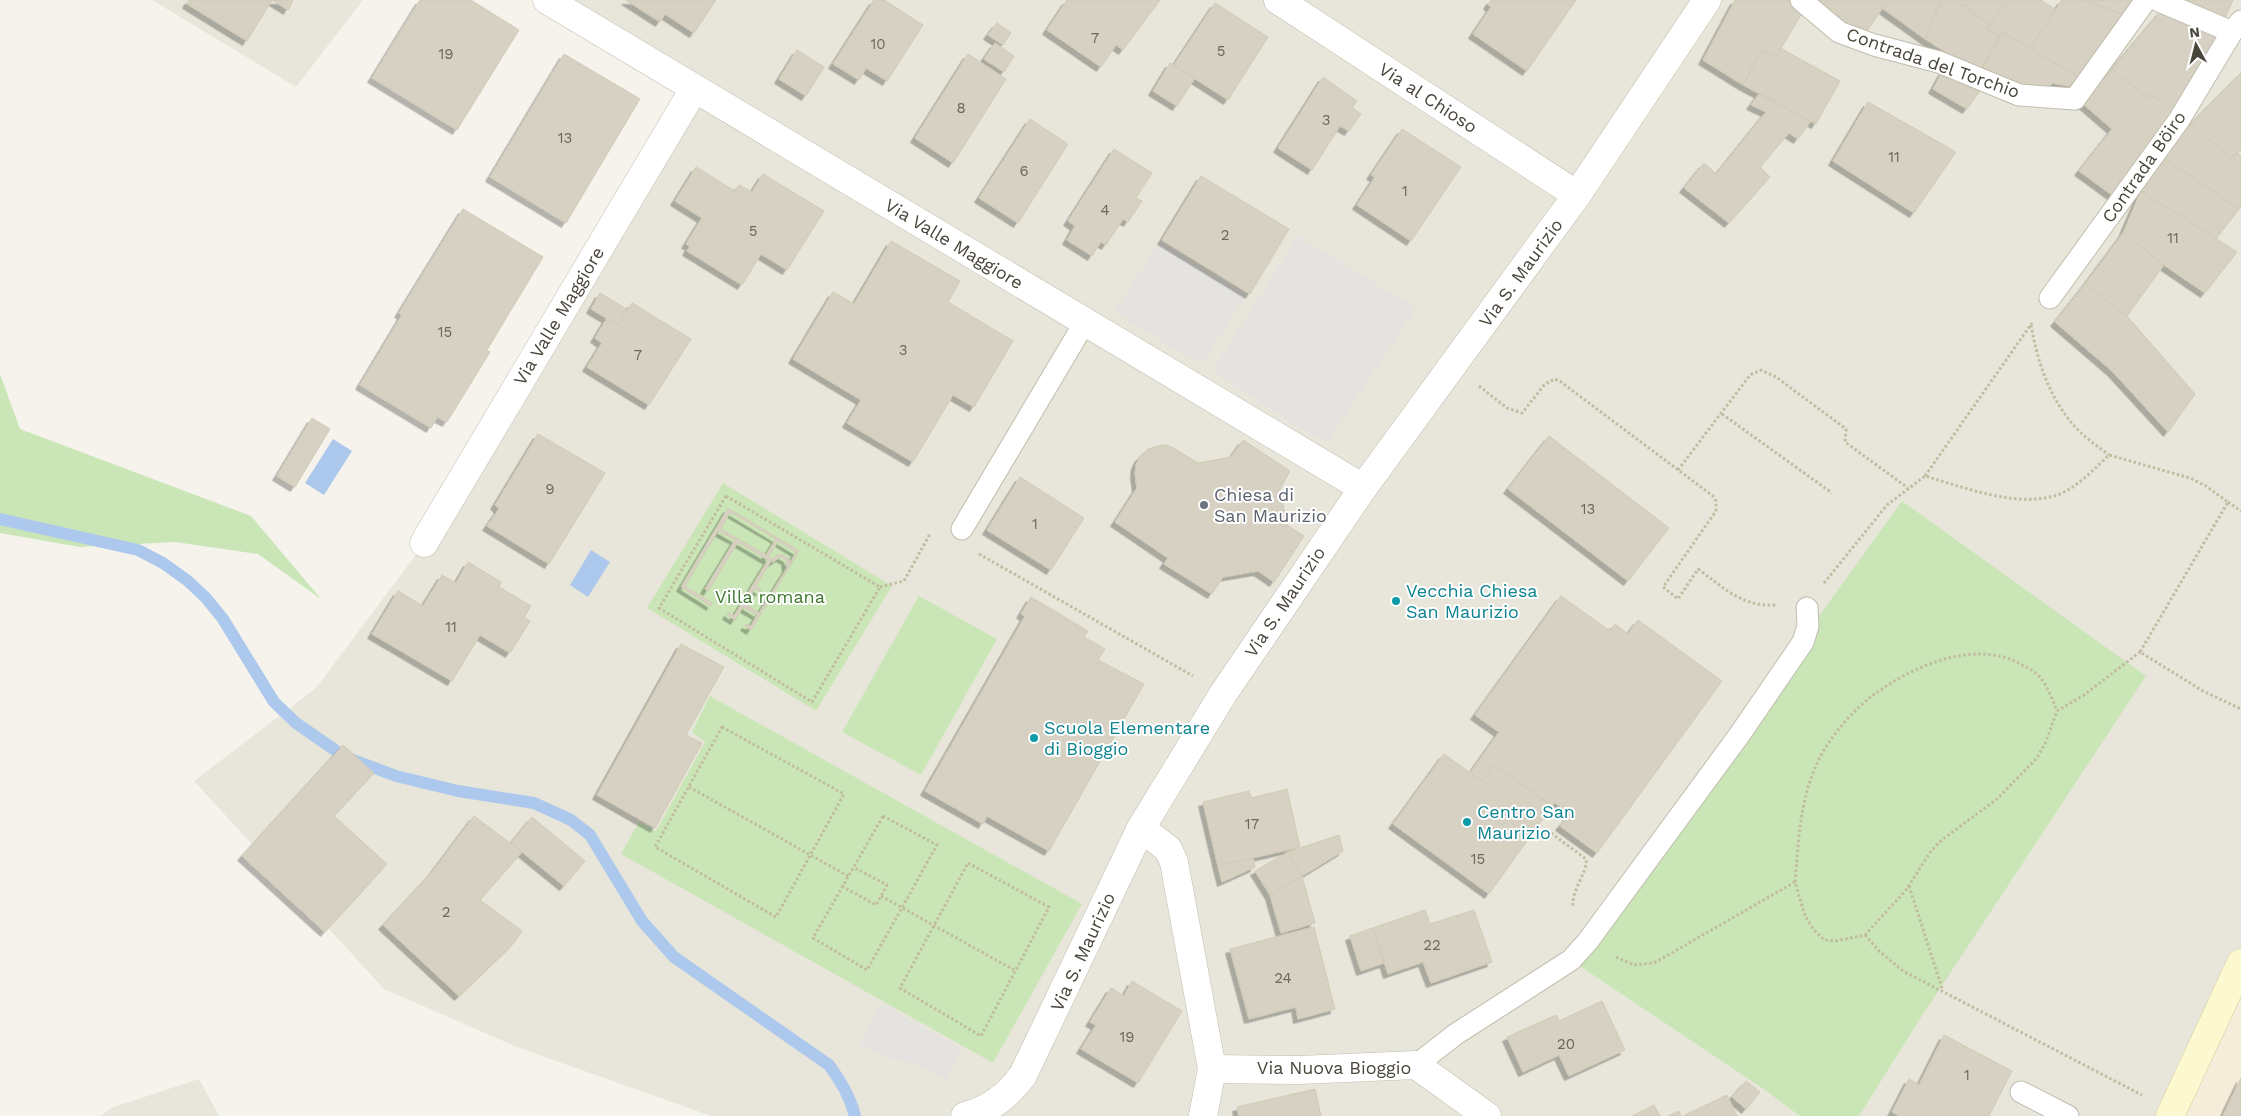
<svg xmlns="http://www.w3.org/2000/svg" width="2241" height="1116" font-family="'Work Sans',sans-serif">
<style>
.residential{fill:#e8e6da}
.commercial{fill:#f5edd9}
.green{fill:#cae6b7}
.parking{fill:#e4e3df}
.water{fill:#adc8ed}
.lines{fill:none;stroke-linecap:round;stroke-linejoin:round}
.stream{stroke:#adc8ed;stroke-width:12}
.building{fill:#d6d1c2;stroke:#d0cab5;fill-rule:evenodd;filter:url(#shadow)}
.service-casing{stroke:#c0bdae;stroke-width:23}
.minor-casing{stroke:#c0bdae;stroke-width:29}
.tertiary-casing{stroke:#c0bdae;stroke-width:29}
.secondary-casing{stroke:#d1cc9e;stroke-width:29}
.path{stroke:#c1bba1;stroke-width:3;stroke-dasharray:2.5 2.5;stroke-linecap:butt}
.service{stroke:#fff;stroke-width:21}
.minor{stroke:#fff;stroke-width:28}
.tertiary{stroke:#fff;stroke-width:28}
.secondary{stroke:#fcf8cf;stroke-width:28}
.worship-dot{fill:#6b7280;stroke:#fff;stroke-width:2}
.culture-dot{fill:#0f9aa8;stroke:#fff;stroke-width:2}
.labels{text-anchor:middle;stroke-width:4;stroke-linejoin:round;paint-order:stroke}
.number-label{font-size:15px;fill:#6c685c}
.street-label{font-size:18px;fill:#49453a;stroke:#fff}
.worship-label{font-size:18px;fill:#5b616d;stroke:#fff;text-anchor:start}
.culture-label{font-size:18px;fill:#0d838f;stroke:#fff;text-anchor:start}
.park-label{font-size:18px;fill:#3f782f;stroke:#fff}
</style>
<defs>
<filter id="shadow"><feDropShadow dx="-4.5" dy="4.5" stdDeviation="0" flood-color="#0004"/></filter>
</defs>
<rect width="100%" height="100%" fill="#f5f3ec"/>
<g class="residential">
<path d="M152,0H363L296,87Z"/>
<path d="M547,0H2241V1116H711L517,1047L384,989L194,781L316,688L424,544L694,90Z"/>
<path d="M199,1079L219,1116H101L111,1108Z"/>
</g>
<path class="commercial" d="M2241,963V1116H2170Z"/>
<g class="green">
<path d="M0,374L20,429L251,516L321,599L258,554L175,542L80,547L0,533Z"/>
<path d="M723,483L892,586L816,711L647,608Z"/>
<path d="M1902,501L2146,676L1918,1022L1859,1116H1800L1765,1090L1571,960Z"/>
<path d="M919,596L997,639L921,775L842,732Z"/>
<path d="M710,696L1082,904L993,1063L621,854L639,822L656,831L705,742L692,732Z"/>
</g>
<g class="parking">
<path d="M1298,236L1416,308L1327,442L1289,421L1212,371Z"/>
<path d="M1160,242L1246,296L1201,365L1114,312Z"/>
<path d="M882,1004L962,1049L945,1079L919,1065L882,1056L859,1043Z"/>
</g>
<g class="water">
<path d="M333,439L352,451L324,495L305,483Z"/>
<path d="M591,550L610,562L588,597L570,585Z"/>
</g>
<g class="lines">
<path class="stream" d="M0,519L138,550L163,563L188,581L206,598L223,619L274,702L296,723L345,757L396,776L458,791L534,803L571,820L590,835L642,921L674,957L829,1065C841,1082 850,1096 855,1116"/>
</g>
<g class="building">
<path d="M189,0H293L288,10L272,0L247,41L187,4Z"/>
<path d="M420,0H471L519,30L457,130L372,78Z"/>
<path d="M626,0H716L694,33L665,14L660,22Z"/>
<path d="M874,0H884L923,25L887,81L866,68L859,80L833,64Z"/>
<path d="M1067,0H1160L1123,50L1116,45L1101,67L1047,30Z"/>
<path d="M1491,0H1576L1527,71L1473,34L1491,7L1488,5Z"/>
<path d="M1735,0H1795L1802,13L1776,57L1762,50L1743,85L1703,60Z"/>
<path d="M1815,0H1888L1865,34L1821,14Z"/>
<path d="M1888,0H1941L1925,39L1882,8Z"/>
<path d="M1941,0H1954L1990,25L1987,29L1999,37L1979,73L1925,39Z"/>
<path d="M1954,0H2008L1990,25Z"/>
<path d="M2008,0H2041L2056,10L2030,48L2002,32L1999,37L1987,29Z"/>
<path d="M2062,0H2082L2128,16L2079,78L2030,48Z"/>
<path d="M2082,0H2134L2128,16Z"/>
<path d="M2166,0H2233L2223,23Z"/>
<path d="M1215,3L1268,37L1228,100L1174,65Z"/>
<path d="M2162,10L2225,39L2171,109L2150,94L2148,98L2112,69Z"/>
<path d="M997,23L1011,33L1003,45L988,35Z"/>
<path d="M2002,32L2030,48L2079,78L2069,86L2052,83L2048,89L2027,92L1983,67Z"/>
<path d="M995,43L1014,56L1004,72L984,59Z"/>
<path d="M1780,48L1840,81L1816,124L1743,85L1762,50L1776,57Z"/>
<path d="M797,50L824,67L806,96L779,79Z"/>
<path d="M564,54L640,99L566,223L490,177Z"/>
<path d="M968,54L1006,79L953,163L915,138Z"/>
<path d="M1170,63L1195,78L1177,106L1153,91Z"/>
<path d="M2112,69L2148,98L2150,94L2171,109L2170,123L2116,198L2079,171L2112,129L2082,103Z"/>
<path d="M1943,71L1982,88L1967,109L1933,89Z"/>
<path d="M2241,73V150L2231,158L2190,124Z"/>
<path d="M1323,77L1357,101L1352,108L1361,114L1349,131L1340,126L1312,170L1278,148Z"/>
<path d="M1759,94L1811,121L1798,139L1789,133L1760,167L1770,177L1729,223L1684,188L1704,163L1716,174L1766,112L1751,105Z"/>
<path d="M1868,102L1956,152L1914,213L1833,161Z"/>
<path d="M1030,119L1068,144L1018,223L979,198Z"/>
<path d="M2190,124L2231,158L2238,153L2241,156V206L2239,209L2164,158Z"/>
<path d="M1402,129L1461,167L1411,241L1357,205L1375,177L1371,175Z"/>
<path d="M1114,149L1152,173L1136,198L1142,201L1128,222L1123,219L1106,245L1101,242L1092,256L1067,240L1075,226L1068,221Z"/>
<path d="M2164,158L2239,209L2216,239L2141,191Z"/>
<path d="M696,167L735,191L739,185L752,192L763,174L824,211L787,270L761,254L742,285L687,251L690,246L686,244L702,218L675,201Z"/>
<path d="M1201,176L1289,229L1250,294L1162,240Z"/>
<path d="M2141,191L2237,252L2205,293L2164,265L2123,233Z"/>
<path d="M463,209L543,257L487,350L490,352L447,422L437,417L431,428L360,385L402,315L399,313Z"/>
<path d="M2123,233L2164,265L2127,316L2085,284Z"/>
<path d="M891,241L960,281L948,302L1013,341L974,407L953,395L913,462L847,423L861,400L793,359L833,292L854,304Z"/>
<path d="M2085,284L2127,316L2147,339L2112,371L2055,322Z"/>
<path d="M600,293L628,310L618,325L591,309Z"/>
<path d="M632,303L691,339L649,405L587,367L602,343L595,338L607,318L618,325Z"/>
<path d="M2147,339L2195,394L2168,432L2112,371Z"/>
<path d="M312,418L330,429L295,487L277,476Z"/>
<path d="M538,434L605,473L549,564L487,526L499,509L495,505Z"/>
<path d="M1549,436L1669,528L1628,581L1508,489Z"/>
<path d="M1243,440L1290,471L1280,489L1287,525L1304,536L1274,582L1258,571L1223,577L1212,594L1164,564L1168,558L1115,522L1137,488L1135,474L1136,465L1139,458L1148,449L1162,445L1170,446L1198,463L1231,457Z"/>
<path d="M1020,477L1084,518L1051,570L987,530Z"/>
<path d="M728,508L799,551L751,630L745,626L747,624L751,626L757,615L743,607L735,620L727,615L729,612L734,616L768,560L738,542L708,591L705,589L735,540L718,531L685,586L712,603L711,606L681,587ZM730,512L776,539L766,555L721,529ZM778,541L796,552L790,563L788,558L783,555H777L773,559L769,556ZM780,557L786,560L787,568L759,613L745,604L755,588L760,592L761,590L756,586L771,561L773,562Z"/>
<path d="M468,562L501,582L499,587L531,606L524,617L530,621L510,653L480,635L452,681L372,634L398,591L423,606L442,575L456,583Z"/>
<path d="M1561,596L1610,631L1615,624L1628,634L1638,620L1722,681L1597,853L1560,826L1570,814L1555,803L1552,806L1494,765L1482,781L1470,773L1499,732L1475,715Z"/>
<path d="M1031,597L1088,631L1084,637L1105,649L1098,660L1144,684L1049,851L987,816L983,824L925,791L1025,616L1021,614Z"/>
<path d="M681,644L724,667L686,735L702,743L655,828L597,795Z"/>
<path d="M343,745L374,773L334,816L387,864L325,932L242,856Z"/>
<path d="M1444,754L1482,781L1494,765L1552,806L1489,894L1393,824Z"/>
<path d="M1287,789L1300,847L1218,866L1203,802L1249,791L1251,798Z"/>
<path d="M474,816L522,852L480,900L522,931L513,944L459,996L383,925L433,871Z"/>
<path d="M532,817L585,861L564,886L511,843Z"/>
<path d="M1339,835L1343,851L1302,876L1288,852Z"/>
<path d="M1288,852L1302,876L1270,895L1255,871Z"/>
<path d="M1253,858L1255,867L1222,882L1218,866Z"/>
<path d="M1302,876L1315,923L1281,933L1270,895Z"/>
<path d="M1425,910L1430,924L1474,910L1492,962L1431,983L1423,962L1388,974L1373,928Z"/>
<path d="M1314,927L1335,1009L1298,1019L1296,1007L1249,1019L1230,949Z"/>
<path d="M1373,928L1384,963L1361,971L1350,936Z"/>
<path d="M1132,981L1182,1011L1138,1083L1081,1049L1096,1025L1090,1022L1111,988L1124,996Z"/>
<path d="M1602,1001L1625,1050L1569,1076L1559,1055L1523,1072L1507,1037L1556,1015L1559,1021Z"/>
<path d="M1944,1035L2012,1071L1989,1116H1900L1892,1112L1909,1079L1919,1085Z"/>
<path d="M2241,1078V1116H2223L2229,1103Z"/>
<path d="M1746,1081L1760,1092L1746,1109L1732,1097Z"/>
<path d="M1315,1089L1321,1116H1239L1237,1107Z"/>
<path d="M1727,1095L1737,1116H1683Z"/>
<path d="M1654,1105L1660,1116H1632Z"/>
<path d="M1679,1111L1681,1116H1668Z"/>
</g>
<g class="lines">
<g class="service-casing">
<g id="service">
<path d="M1801,0L1839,32L1874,45L1939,62L2019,95L2075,99L2146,0"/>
<path d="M2157,0L2232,32L2241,21"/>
<path d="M2050,298L2179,120L2232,32"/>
<path d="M962,529L1085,322"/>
<path d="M1416,1065L1456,1034L1571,960L1588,941L1740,734L1803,642L1808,626L1807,608"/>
<path d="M2021,1092L2068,1116"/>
</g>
</g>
<g class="minor-casing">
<g id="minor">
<path d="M547,0L1363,488"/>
<path d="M1278,0L1577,195"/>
<path d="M424,543L694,89"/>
<path d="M1141,828L1168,849L1174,862L1212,1069"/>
<path d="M1203,1116L1212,1069L1299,1070L1416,1065L1487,1116"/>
</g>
</g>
<g class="tertiary-casing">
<path id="tertiary" d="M965,1116C990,1110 1008,1096 1023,1075L1141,828L1223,694L1363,488L1577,195L1707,0"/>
</g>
<g class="secondary-casing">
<path id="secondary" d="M2170,1116L2241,963"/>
</g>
<g class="path">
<path d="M2031,325C2038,364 2050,401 2079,431C2088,440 2099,447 2109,455"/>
<path d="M1479,386L1507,408L1522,413L1545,384L1555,379L1561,382L1713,496L1716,501V511L1663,587L1678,599L1698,569C1724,588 1742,607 1776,605"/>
<path d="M1722,414L1832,493"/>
<path d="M1678,470L1750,375L1761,370L1776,377L1846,429L1845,442L1908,488"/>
<path d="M1925,476L2032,323"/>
<path d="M726,496L880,587L812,702L659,608Z"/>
<path d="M2228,502L2241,511"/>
<path d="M979,554L1193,676"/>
<path d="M1824,583L1887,505L1925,476C1963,487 2013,507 2054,496C2075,490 2093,470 2109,455L2190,478L2206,486L2228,502L2140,652L2203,691L2241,709"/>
<path d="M880,587L904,581L930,534"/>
<path d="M722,727L844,794L776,917L655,847Z"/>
<path d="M689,787L848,876"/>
<path d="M883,816L937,845L867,970L813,938Z"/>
<path d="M1547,830L1586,859C1588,872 1572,888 1573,906"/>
<path d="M968,863L1049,907L981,1036L900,988Z"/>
<path d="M1795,882C1799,836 1800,791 1824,750C1836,730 1854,710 1872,696C1912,666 1977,637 2024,666C2031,669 2038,674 2042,680C2049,689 2053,701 2057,711"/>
<path d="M842,886L876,905L887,885L853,867"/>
<path d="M1909,886L1943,991"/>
<path d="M881,896L1014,970"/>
<path d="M1865,935L1879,951L1903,971L2142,1095"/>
<path d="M1616,957L1634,965L1654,963L1795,882L1805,916L1814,930L1824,940L1835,941L1865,935L1906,890L1931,851L1943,839L1997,799L2036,759L2045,744L2057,711L2084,695L2140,652"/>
</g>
<use href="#service" class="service"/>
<use href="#minor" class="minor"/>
<use href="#tertiary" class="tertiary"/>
<use href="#secondary" class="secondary"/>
</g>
<circle class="worship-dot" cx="1204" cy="505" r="5"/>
<g class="culture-dot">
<circle cx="1396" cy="601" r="5"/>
<circle cx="1034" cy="738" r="5"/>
<circle cx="1467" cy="822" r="5"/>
</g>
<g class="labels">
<g class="number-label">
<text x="1095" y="43">7</text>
<text x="878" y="49">10</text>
<text x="1221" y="56">5</text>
<text x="446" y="59">19</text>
<text x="961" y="113">8</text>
<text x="1326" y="125">3</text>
<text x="565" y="143">13</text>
<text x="1894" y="162">11</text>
<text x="1024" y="176">6</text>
<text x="1405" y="196">1</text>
<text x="1105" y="215">4</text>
<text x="753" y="236">5</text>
<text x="1225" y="240">2</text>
<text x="2173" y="243">11</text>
<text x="445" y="337">15</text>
<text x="903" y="355">3</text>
<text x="638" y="360">7</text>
<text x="550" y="494">9</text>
<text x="1588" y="514">13</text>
<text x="1035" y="529">1</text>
<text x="451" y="632">11</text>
<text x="1252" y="829">17</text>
<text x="1478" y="864">15</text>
<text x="446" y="917">2</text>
<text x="1432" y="950">22</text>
<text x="1283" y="983">24</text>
<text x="1127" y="1042">19</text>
<text x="1566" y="1049">20</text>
<text x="1967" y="1080">1</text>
</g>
<g class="street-label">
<text transform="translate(1933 63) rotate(19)" y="6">Contrada del Torchio</text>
<text transform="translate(1428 98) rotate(33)" y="6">Via al Chioso</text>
<text transform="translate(2144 167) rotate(-55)" y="6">Contrada Böiro</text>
<text transform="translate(954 244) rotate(31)" y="6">Via Valle Maggiore</text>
<text transform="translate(1521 273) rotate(-54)" y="6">Via S. Maurizio</text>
<text transform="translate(559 316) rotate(-59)" y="6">Via Valle Maggiore</text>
<text transform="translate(1285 602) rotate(-56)" y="6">Via S. Maurizio</text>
<text transform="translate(1083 952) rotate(-65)" y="6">Via S. Maurizio</text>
<text x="1334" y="1074">Via Nuova Bioggio</text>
</g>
<g class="worship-label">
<text x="1214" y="501">Chiesa di<tspan x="1214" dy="21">San Maurizio</tspan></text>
</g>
<g class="culture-label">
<text x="1406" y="597">Vecchia Chiesa<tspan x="1406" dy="21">San Maurizio</tspan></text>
<text x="1044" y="734">Scuola Elementare<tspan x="1044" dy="21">di Bioggio</tspan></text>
<text x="1477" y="818">Centro San<tspan x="1477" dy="21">Maurizio</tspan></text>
</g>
<g class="park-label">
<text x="770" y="603">Villa romana</text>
</g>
</g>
<g transform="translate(2196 45) rotate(353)" stroke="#ffffff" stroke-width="4" paint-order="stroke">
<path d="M0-4L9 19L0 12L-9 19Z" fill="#49453a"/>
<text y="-8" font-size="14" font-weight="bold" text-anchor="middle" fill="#49453a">N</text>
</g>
</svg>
